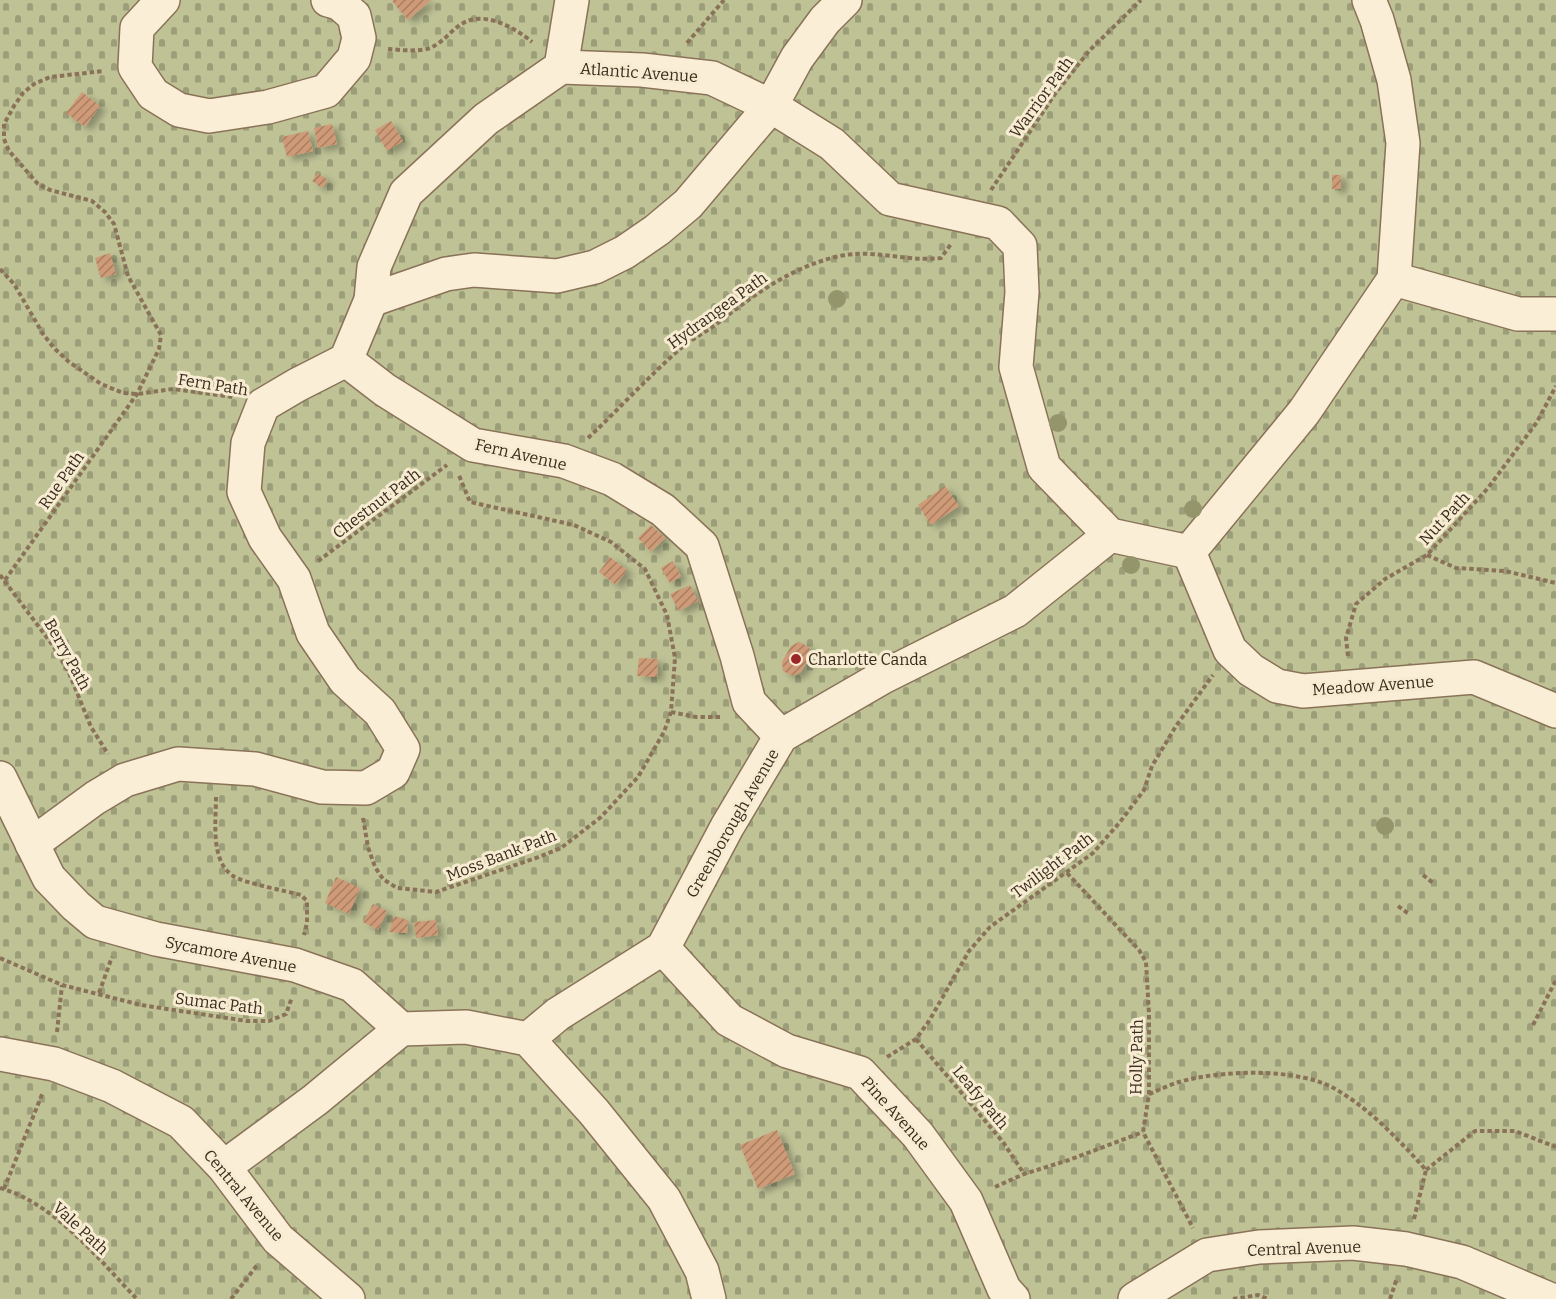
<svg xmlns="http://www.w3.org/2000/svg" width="1556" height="1299" font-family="Bitter,serif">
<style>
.cemetery{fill:url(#cemetery-stones)}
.building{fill:url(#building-hatch);filter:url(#shadow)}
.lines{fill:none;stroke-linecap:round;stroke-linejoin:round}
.minor-casing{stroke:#8a7259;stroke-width:36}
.path{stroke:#8a7259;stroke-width:4;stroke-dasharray:4.5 3;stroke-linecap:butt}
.minor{stroke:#faefd6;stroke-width:33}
.tree{fill:#94956b}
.poi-dot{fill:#9b2729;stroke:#f7ecd2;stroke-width:2}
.labels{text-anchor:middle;stroke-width:6;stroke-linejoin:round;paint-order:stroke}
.street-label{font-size:16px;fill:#392b1d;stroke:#f7ecd2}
.poi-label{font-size:16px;fill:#392b1d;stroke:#f7ecd2;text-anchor:start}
</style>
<defs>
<pattern id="cemetery-stones" width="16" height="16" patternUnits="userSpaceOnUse" patternTransform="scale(1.5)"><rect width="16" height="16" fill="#bec295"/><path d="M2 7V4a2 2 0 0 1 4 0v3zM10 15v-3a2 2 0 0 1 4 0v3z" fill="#9b9e79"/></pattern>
<pattern id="building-hatch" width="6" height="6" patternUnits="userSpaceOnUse" patternTransform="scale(1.5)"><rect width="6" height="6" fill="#cf9a77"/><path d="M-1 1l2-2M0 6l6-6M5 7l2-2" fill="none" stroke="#a97e61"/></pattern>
<filter id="shadow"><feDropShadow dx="6" dy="4" stdDeviation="3" flood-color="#0004"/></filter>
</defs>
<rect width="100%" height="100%" fill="#efe1c3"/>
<rect class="cemetery" x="0" y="0" width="1556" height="1299"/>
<g class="building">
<path d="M394,0H431L408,20L392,1Z"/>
<path d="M82,92L100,106L85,127L66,113Z"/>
<path d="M391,121L403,141L387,151L375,130Z"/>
<path d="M332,124L337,144L318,148L314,128Z"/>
<path d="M308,131L313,151L287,157L282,137Z"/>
<path d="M318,173L328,180L322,188L312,181Z"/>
<rect x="1332" y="175" width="9" height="14"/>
<path d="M110,253L116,274L101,278L95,258Z"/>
<path d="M945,486L959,506L931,525L918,505Z"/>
<path d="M651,525L665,538L651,552L638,538Z"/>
<path d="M610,557L627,570L616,585L599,572Z"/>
<path d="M673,561L681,576L670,583L661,568Z"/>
<path d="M690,585L698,601L679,611L670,594Z"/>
<path d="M799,642L809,647L810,657L801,672L793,676L783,671L782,662L791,646Z"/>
<path d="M639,658L658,659L657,677L637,676Z"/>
<path d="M336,877L360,888L349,914L325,903Z"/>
<path d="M373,904L387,911L378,930L363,922Z"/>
<path d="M394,916L408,920L407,933L389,932Z"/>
<path d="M436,920L438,935L416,938L414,922Z"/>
<path d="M777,1130L795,1174L758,1189L740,1145Z"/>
</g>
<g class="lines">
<g class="minor-casing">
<g id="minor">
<path d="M163,0L137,28L135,67L153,94L179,110L209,116L268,107L326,91L354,58L359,38L354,16L339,3L328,0"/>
<path d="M561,67L642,70L712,78L771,106L832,144L890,199L998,223L1020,246L1022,292L1016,367L1044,467L1110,535L1189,552"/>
<path d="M1394,279L1518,314H1556"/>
<path d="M371,300L446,274L474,270L557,276L595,267L625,252L657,230L688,204L771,106L797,58L825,20L845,0"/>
<path d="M346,360L385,390L473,445L564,461L612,479L663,510L702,546L737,656L749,702L781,736"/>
<path d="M1189,552L1304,412L1394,279L1403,143L1394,80L1377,20L1369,0"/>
<path d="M1189,552L1230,650L1251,670L1277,686L1303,691L1474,677L1556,711"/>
<path d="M0,778L49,878L76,906L95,922L156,939L295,965L352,985L401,1029L466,1027L528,1039L594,1112L664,1199L702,1271L709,1299"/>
<path d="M32,844L95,798L125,780L178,764L255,769L322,787L366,788L393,772L403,749L380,712L345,680L313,633L294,579L265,538L244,492L248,443L263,405L297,385L346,360L371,300L374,267L406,193L486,119L561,67L572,0"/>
<path d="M663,948L729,1020L787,1051L860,1073L918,1135L966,1201L1004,1289L1013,1299"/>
<path d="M528,1039L558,1014L663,948L727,827L781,736L883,677L1015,611L1110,535"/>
<path d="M0,1054L54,1064L112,1086L181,1122L224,1167L278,1239L348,1299"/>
<path d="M224,1167L315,1100L401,1029"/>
<path d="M1135,1299L1207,1255L1259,1247L1353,1243L1406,1249L1462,1262L1549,1299"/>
</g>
</g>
<g class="path">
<path d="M687,43L724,0"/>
<path d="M388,49C401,50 418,52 430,48C442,43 450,32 460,25C482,9 514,27 532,42"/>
<path d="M991,190L1055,94L1089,51L1141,0"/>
<path d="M0,269L14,284L43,334L54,348L69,362L101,384L123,393L137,394L173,389L233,397"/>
<path d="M588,438C619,409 648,377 680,349C692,339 706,332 718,323C756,293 796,264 845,255C877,250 909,262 941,258L951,244"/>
<path d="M1427,555L1456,568L1505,571L1556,583"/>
<path d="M318,561L447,465"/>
<path d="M0,575L54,647L69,673L91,727L108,754"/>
<path d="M5,580L137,394L159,349L161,335L128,276L114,224L105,212L92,201L50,190L38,184L9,151L4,139V124L14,106L23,93L34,84L50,77L104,71"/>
<path d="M1348,656L1346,638L1356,604L1385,579L1427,555L1488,488L1537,422L1556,386"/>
<path d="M671,712L696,717H721"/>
<path d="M216,797C216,821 210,861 233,876C244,883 286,891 301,895L307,901V923L304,935"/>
<path d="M363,818L368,847L375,867L383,879L397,888L436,892L536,858L561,848L601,817L638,777L664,732L671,712L675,658L667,615L645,569L611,542L574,525L470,502L458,473"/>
<path d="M1067,873L1139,950L1146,962L1149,1014V1094L1143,1132L1193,1228"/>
<path d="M1423,875L1433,883"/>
<path d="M1398,906L1409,914"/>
<path d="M0,958L62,985L141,1005L247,1021H269L286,1014L292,997"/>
<path d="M99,993L112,957"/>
<path d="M1533,1025L1556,980"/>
<path d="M57,1032L62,985"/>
<path d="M916,1039L1003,1142L1024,1174"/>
<path d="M887,1057L916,1039L929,1021L969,951L990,927L1093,853L1120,822L1144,790L1152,766L1176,726L1213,675"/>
<path d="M1149,1094C1159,1090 1169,1085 1179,1082C1220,1070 1300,1067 1337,1090C1371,1110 1399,1140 1426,1170"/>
<path d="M1426,1170L1475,1131H1515L1556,1147"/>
<path d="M995,1187L1024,1174L1069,1160L1143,1132"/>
<path d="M0,1188C56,1204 98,1259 137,1299"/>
<path d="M4,1189L43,1092"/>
<path d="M1414,1219L1426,1170"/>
<path d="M231,1299L258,1264"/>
<path d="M1233,1299L1258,1295L1268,1299"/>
<path d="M1390,1299L1397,1278"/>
</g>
<use href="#minor" class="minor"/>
</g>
<g class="tree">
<circle cx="837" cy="299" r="9"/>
<circle cx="1058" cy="423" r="9"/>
<circle cx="1193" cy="509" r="9"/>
<circle cx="1131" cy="565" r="9"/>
<circle cx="1385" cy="826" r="9"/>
</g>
<circle class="poi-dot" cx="796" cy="659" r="6"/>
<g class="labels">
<g class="street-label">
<text transform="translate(639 72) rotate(4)" y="6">Atlantic Avenue</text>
<text transform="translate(1041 97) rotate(-54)" y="6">Warrior Path</text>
<text transform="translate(717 310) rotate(-36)" y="6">Hydrangea Path</text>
<text transform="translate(213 384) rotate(9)" y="6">Fern Path</text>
<text transform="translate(521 454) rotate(13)" y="6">Fern Avenue</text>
<text transform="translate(61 480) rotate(-55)" y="6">Rue Path</text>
<text transform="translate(376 503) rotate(-37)" y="6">Chestnut Path</text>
<text transform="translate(1444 518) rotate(-47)" y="6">Nut Path</text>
<text transform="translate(68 654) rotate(61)" y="6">Berry Path</text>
<text transform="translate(1373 685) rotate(-4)" y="6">Meadow Avenue</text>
<text transform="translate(732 823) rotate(-60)" y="6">Greenborough Avenue</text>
<text transform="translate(501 855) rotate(-21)" y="6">Moss Bank Path</text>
<text transform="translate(1052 865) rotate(-37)" y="6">Twilight Path</text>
<text transform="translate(231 954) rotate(11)" y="6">Sycamore Avenue</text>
<text transform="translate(219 1003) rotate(7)" y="6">Sumac Path</text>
<text transform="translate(1136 1057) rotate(-89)" y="6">Holly Path</text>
<text transform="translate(981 1097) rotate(50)" y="6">Leafy Path</text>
<text transform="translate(896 1113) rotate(48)" y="6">Pine Avenue</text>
<text transform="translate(244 1195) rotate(50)" y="6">Central Avenue</text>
<text transform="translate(81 1228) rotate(43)" y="6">Vale Path</text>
<text transform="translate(1304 1248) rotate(-2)" y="6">Central Avenue</text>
</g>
<g class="poi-label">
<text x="808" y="665">Charlotte Canda</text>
</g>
</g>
</svg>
